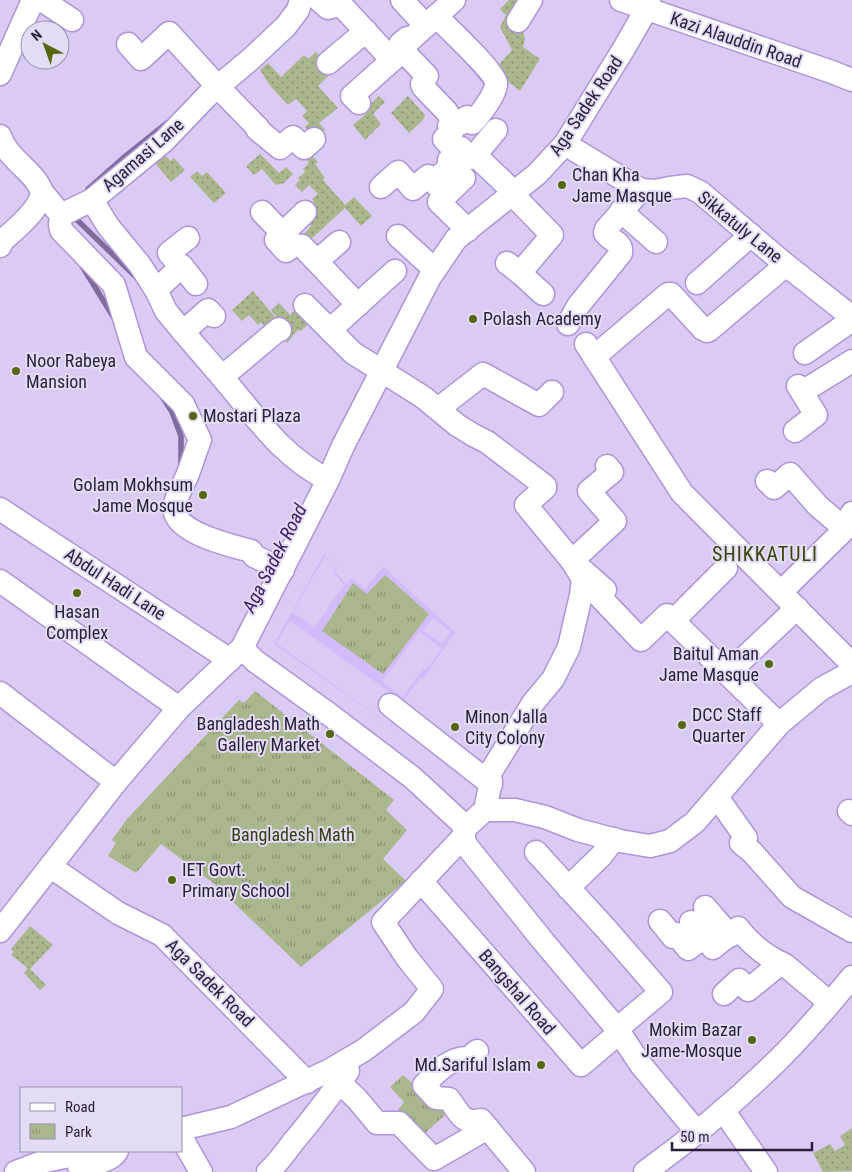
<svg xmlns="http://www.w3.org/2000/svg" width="852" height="1172" font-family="'Roboto Condensed',sans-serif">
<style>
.built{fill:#d1bbf8;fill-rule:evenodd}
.grass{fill:url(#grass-dots)}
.park{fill:url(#park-tufts)}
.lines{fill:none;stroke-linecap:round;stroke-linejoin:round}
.stream{stroke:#7e6c9c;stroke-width:5.5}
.minor-casing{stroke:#ad95d7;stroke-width:25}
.minor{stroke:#fff;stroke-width:22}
.poi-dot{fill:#566712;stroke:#e4dbf7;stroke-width:2}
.labels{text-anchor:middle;stroke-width:4;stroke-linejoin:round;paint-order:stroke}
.street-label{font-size:18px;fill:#291f39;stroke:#e4dbf7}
.poi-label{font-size:18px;fill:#291f39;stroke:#e4dbf7;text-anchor:start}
.park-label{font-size:18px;fill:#343e0f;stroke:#e4dbf7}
.water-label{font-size:19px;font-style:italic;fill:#3d1d63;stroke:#e4dbf7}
.quarter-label{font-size:20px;letter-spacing:1px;fill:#38440a;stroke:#e4dbf7}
</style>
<defs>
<pattern id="grass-dots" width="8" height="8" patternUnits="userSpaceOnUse" patternTransform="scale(1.25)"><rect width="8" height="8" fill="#aab68c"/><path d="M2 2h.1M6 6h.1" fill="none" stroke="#8a9373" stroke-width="1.8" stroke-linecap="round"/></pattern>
<pattern id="park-tufts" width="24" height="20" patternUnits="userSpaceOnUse" patternTransform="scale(1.25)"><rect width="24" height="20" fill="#aab68c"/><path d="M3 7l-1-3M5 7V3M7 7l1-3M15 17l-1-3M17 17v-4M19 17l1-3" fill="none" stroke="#8a9373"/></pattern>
</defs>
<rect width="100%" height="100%" fill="#dacbf5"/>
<path class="built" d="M324,554L337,567L335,572L346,584L352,578L365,589L383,567L455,632L423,679L420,678L404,700L408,703L391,726L274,644ZM325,556L336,567L333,572L344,585L314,628L293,612ZM353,584L367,594L322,631ZM433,618L451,632L442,644L423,630ZM290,621L405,703L390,725L276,643ZM419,632L442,648L426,670L423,669L403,697L382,682Z"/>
<g class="grass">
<path d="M509,0H530L522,28L525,39L523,47L540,59L520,91L494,70L512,50L500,27L506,15L500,9Z"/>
<path d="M316,52L327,65L323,69L328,76L318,86L338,108L319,123L325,130L315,139L305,127L309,123L302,116L307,111L296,99L288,105L271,87L260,70L268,63L281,77L304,55L308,59Z"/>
<path d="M379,96L385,102L373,114L381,124L365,140L353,125L366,114L363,111Z"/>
<path d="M408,96L425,115L423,120L409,133L391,113Z"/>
<path d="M164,154L170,161L174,158L185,170L171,182L154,162Z"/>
<path d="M260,154L279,173L286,167L293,174L284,183L276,185L262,169L254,175L246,166Z"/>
<path d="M312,156L318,162L315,164L325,178L323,180L345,205L354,197L372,216L361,226L345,208L310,240L304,234L311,226L300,214L314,201L312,199L318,194L309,185L302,192L295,185L300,180L298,178L305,172L303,169L309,163L307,161Z"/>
<path d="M197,171L202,176L207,172L226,193L214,203L190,177Z"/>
<path d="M253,291L276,318L265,327L261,322L258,325L249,315L242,321L232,310Z"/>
<path d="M279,303L290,315L301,304L314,318L301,331L298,330L287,343L278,334L263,331L277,318L271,310Z"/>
<path d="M30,926L53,945L30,969L46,985L40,990L24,973L28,968L11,955L14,952L11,949Z"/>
<path d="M852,1128V1171L823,1172L813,1153L830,1144L835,1151L845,1145L840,1136Z"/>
</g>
<g class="park">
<path d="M385,575L429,614L383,674L322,631L353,583L367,594Z"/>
<path d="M255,691L394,800L386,810L407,830L383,859L406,881L301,967L212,882L161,844L136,873L108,856L116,843L112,840L127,819L239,700L244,703Z"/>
<path d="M403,1075L447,1113L422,1136L396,1113L404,1102L390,1087Z"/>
</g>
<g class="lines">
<g class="stream">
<path d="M88,189L122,159L167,123"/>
<path d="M72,215L137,278"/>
<path d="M82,266L114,318"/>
<path d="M163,398L172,412L181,436V467"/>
</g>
<g class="minor-casing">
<g id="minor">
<path d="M42,0L72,20"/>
<path d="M319,0L328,8L339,5L344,8L392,60"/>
<path d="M402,0L426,26"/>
<path d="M621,0L832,72L852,80"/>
<path d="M436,16C447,27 495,72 496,83C497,93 479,116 472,123L467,117L460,124L455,120L449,126L453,130L444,139L456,152"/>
<path d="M518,21L531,0"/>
<path d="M128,44L141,59L169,33L218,87L258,128L257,129L280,148L293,137L304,148L314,139"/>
<path d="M328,63L366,31"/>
<path d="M0,74L33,0"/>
<path d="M359,103L352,96L397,56L400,44L407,38"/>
<path d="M447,112L423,87L422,84L427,76L402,50L409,41L454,0"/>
<path d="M0,136C8,160 34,170 42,192C41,208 15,230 3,240L0,246"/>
<path d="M565,144L641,190L655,191L670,188L687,186L700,192L786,265L852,317"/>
<path d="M474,155H475L515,193"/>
<path d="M464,178L439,202L468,230"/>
<path d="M433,182L453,164L449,160L461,148L470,158L477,153L496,130"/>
<path d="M381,187L398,172L413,189L428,176L446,195"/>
<path d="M42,192L61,215L60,224L61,230L114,285L136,357L183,404L200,440C195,452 192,464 187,476C183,485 177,495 175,504C168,532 233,546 251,551L254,556L283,570"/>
<path d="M92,200L108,226L140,265L156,290L166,311C186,336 207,359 227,383C260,422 282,456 328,480"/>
<path d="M621,211L656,242"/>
<path d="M262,212L283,234"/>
<path d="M305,212L276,240L286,251L294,245L302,246L358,305"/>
<path d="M61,215L92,200L164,141L207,96L252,58L286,26L298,10L301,0"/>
<path d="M398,236L435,270"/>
<path d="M317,261L339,242"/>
<path d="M507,263L520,273L552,235L512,194"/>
<path d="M181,267L169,253L188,238"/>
<path d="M520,273L543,294"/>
<path d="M697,283L751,235"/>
<path d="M156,290L182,266L196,284"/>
<path d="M305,305L353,353L423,397L457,425L473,435L487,442L545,486V488L526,505L572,561L583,579L581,595L569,647L553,679L533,703L489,775L491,781L485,810L466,827"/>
<path d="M568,324L578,306L621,253C623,242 610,241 605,233L606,229L641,190"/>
<path d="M330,330L395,271"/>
<path d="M183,332L208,310L214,316"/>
<path d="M586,344L682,493L852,664"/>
<path d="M805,353L852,320"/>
<path d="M594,357L668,294H671L703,329L707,331L709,330L786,265"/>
<path d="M222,377L279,329L280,330"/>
<path d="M802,392L852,361"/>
<path d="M438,409L483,374L539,405L552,392"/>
<path d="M795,431L816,415L798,386"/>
<path d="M607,466L612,472L589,491L615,521L572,561L605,590L599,596L641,640L667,615L779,724"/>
<path d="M767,481L774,488L790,474L818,506L845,529"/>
<path d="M0,509L230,660"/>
<path d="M0,581L179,708"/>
<path d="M781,592L845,529L852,513"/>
<path d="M673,621L726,568"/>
<path d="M242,648L255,661L330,715L413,778L466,827"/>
<path d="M727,674L797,608"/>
<path d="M0,693L116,782"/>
<path d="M390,705L491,784"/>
<path d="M717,797L746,838L741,843L752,852L792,897L852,931"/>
<path d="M485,810H515L545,817L578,830L620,841L650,846L670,841L695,822L779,724L821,689L852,672"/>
<path d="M849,811L852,814"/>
<path d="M466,827L463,837L466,845L543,941L617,1029L641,1065L697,1132"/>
<path d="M536,852L608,931L661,992L617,1029"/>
<path d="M51,867L118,913L162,935L307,1082"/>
<path d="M421,881L581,1065L619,1033"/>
<path d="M568,888L601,856L614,839"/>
<path d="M705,907L730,936"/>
<path d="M660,921L673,937L676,934L688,949L704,937"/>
<path d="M691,922L713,948L738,928C750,943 763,955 781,963"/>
<path d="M0,931L116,782L179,708L242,648L328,480L343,446L430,277L456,239L537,174L565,144L623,50L646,10L649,0"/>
<path d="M724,994L739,980L748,990L781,963L785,965L830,1003"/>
<path d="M477,1051L469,1058C450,1057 437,1072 424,1085L436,1098L449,1099C459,1112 462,1125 481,1120L524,1172"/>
<path d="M340,1083L357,1099L377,1123H399L434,1159L488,1128"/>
<path d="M723,1110L766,1172"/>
<path d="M181,1129L231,1117L330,1070L364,1050L414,1012L432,989L407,958L383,922L463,837"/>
<path d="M181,1137L201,1172"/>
<path d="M79,1166C91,1163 110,1163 117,1151"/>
<path d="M16,1172L45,1161L94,1151"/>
<path d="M268,1172C278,1163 285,1153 293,1142C313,1119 330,1095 348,1071"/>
<path d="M645,1172C691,1139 736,1101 776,1062C803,1036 828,1006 852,977"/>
</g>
</g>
<use href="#minor" class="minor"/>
</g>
<g class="poi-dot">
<circle cx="562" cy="185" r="5"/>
<circle cx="473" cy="319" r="5"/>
<circle cx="16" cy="371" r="5"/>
<circle cx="193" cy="416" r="5"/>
<circle cx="203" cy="495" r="5"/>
<circle cx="77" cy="593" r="5"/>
<circle cx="769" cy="664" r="5"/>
<circle cx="682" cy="725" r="5"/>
<circle cx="455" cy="727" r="5"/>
<circle cx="330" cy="734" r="5"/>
<circle cx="172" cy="880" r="5"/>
<circle cx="752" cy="1040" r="5"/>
<circle cx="541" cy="1065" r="5"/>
</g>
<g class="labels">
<g class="street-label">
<text transform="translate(736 40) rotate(19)" y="6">Kazi Alauddin Road</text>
<text transform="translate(586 106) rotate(-56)" y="6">Aga Sadek Road</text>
<text transform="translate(143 155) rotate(-41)" y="6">Agamasi Lane</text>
<text transform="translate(740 227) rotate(39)" y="6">Sikkatuly Lane</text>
<text transform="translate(115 584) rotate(33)" y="6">Abdul Hadi Lane</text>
<text transform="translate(210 983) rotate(45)" y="6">Aga Sadek Road</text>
<text transform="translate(517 992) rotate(49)" y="6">Bangshal Road</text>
</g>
<g class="poi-label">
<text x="572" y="181">Chan Kha<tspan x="572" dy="21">Jame Masque</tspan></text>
<text x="483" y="325">Polash Academy</text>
<text x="26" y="367">Noor Rabeya<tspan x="26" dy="21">Mansion</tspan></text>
<text x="203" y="422">Mostari Plaza</text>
<text x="193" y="491" text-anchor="end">Golam Mokhsum<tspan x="193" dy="21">Jame Mosque</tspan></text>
<text x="77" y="618" text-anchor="middle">Hasan<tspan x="77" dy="21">Complex</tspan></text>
<text x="759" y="660" text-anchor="end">Baitul Aman<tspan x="759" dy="21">Jame Masque</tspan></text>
<text x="692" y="721">DCC Staff<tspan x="692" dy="21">Quarter</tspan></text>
<text x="465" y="723">Minon Jalla<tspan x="465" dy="21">City Colony</tspan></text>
<text x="320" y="730" text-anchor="end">Bangladesh Math<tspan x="320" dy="21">Gallery Market</tspan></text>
<text x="182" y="876">IET Govt.<tspan x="182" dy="21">Primary School</tspan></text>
<text x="742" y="1036" text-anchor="end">Mokim Bazar<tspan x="742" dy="21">Jame-Mosque</tspan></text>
<text x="531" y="1071" text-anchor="end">Md.Sariful Islam</text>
</g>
<g class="park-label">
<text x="293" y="841">Bangladesh Math</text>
</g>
<g class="water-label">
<text transform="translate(274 558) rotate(-63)" y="7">Aga Sadek Road</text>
</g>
<g class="quarter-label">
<text x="765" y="561">SHIKKATULI</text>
</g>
</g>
<rect x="20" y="1087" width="162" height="65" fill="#e4dbf7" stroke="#9990ab"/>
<rect x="30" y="1103" width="25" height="8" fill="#ffffff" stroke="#9990ab"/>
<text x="65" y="1112" font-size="15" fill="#291f39">Road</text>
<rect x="30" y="1124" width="25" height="15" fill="url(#park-tufts)" stroke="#9990ab"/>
<text x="65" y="1137" font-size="15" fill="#291f39">Park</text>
<g transform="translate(45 45) rotate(319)"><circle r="24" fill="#e4dbf7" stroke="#9990ab"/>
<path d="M0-4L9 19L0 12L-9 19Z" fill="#566712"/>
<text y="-8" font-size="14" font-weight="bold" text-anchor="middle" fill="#291f39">N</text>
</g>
<path d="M672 1142v8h140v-8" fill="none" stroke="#291f39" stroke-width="2.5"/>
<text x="680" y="1142" font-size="15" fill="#291f39" stroke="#e4dbf7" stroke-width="4" paint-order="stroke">50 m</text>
</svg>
